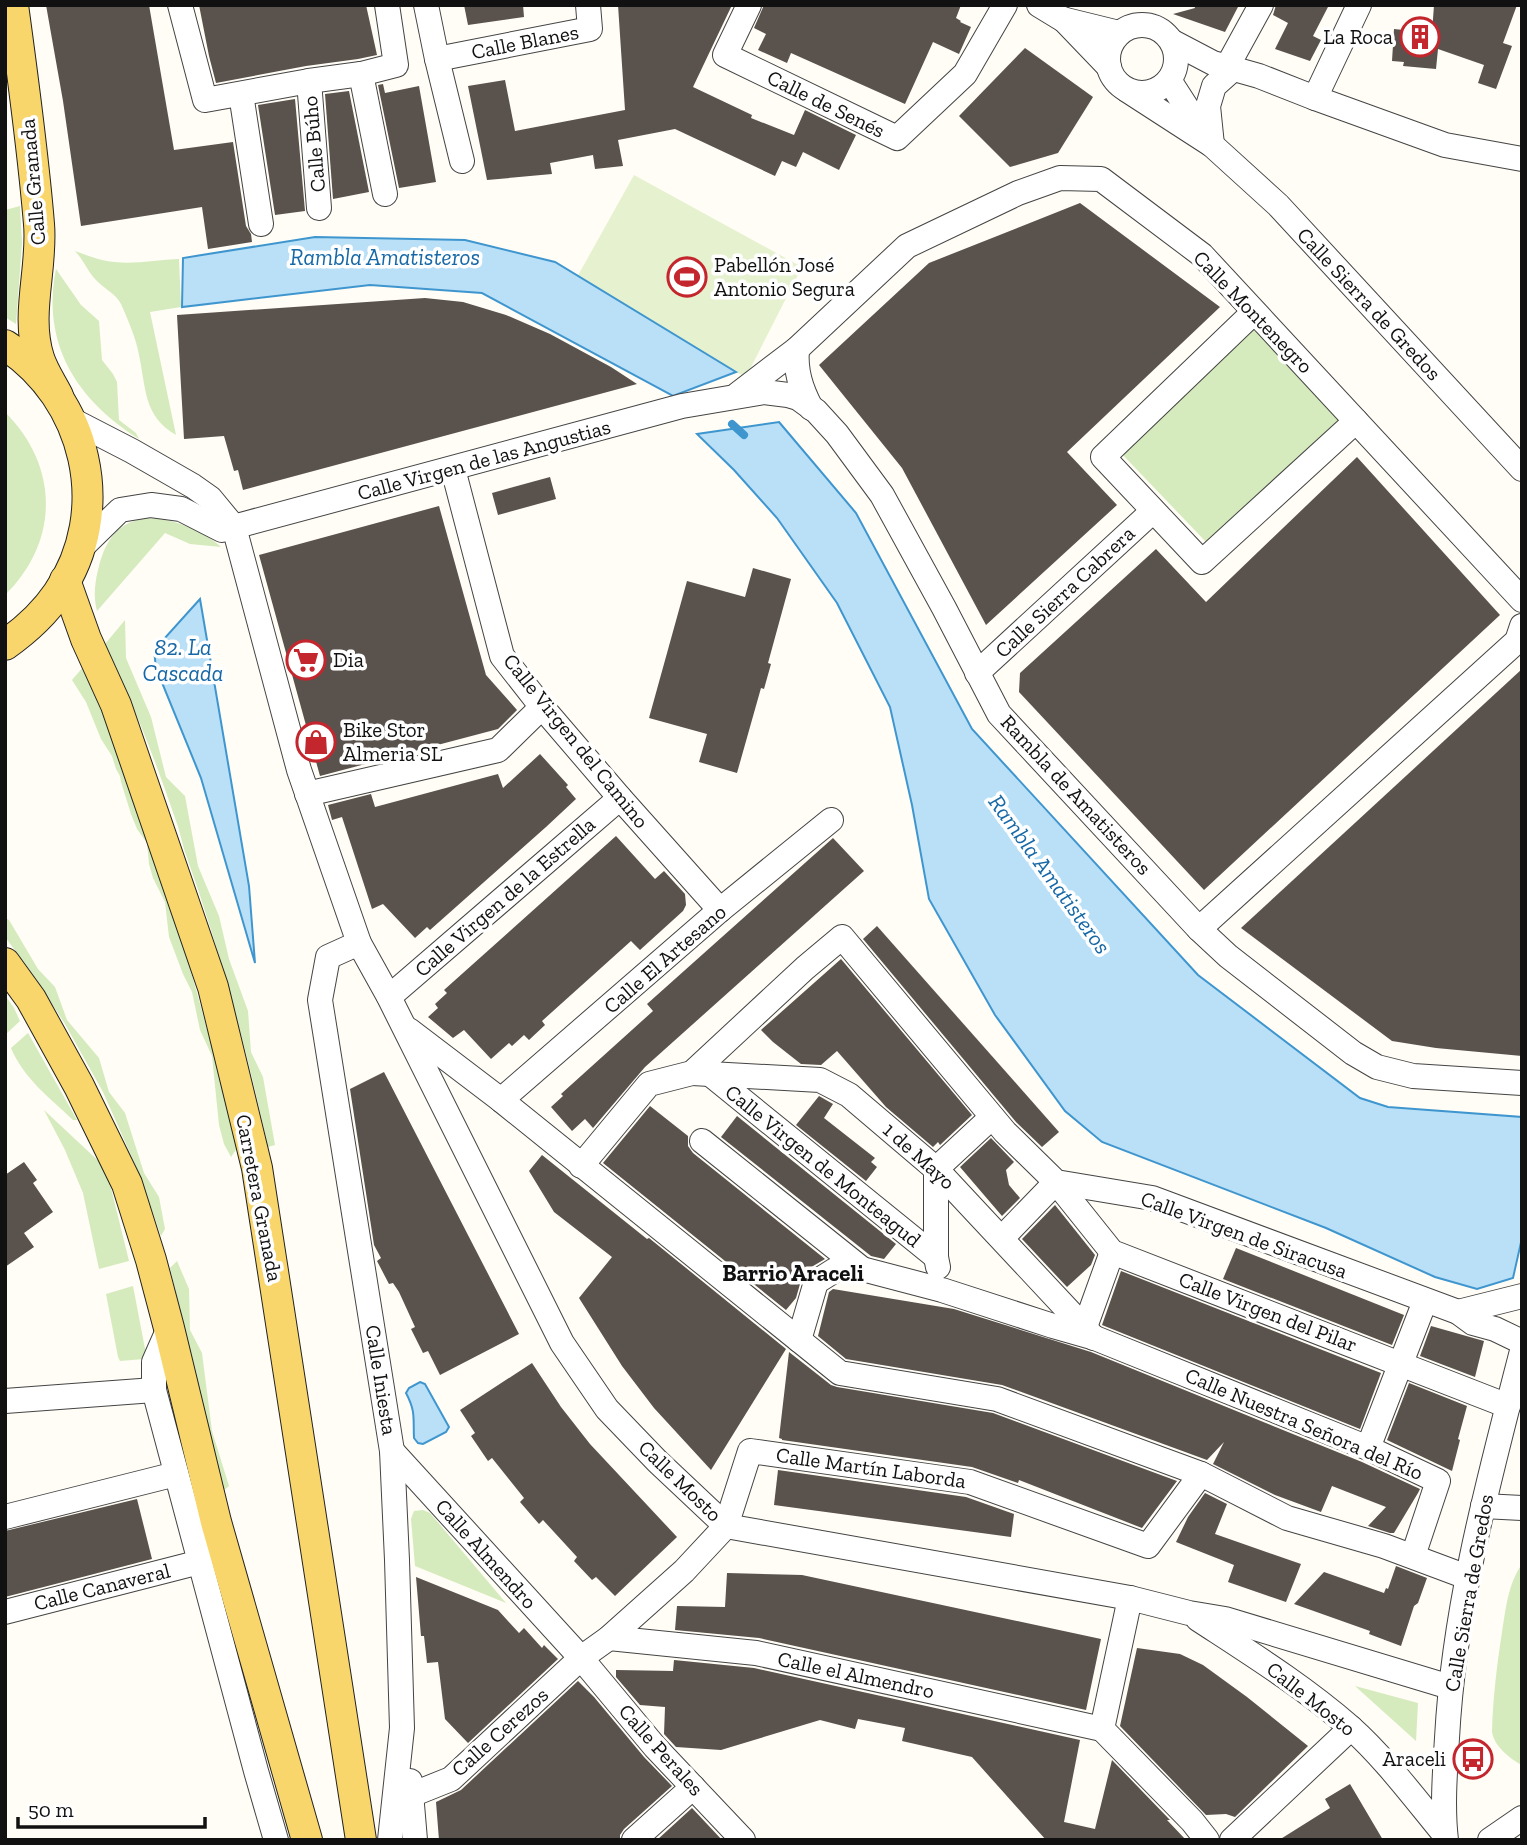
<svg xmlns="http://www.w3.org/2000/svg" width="1527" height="1845" font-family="'Zilla Slab',serif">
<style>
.green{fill:#d5ebbd}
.pitch{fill:#e6f2cf}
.water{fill:#b9e0f7;stroke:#3f96cf;stroke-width:2}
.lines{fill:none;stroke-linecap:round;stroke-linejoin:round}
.stream{stroke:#3f96cf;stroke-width:8}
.building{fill:#5a524d}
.minor-casing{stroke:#444;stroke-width:26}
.major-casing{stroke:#222;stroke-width:32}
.minor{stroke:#fff;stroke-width:24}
.major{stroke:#f9d66b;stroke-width:30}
.labels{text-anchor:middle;stroke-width:7;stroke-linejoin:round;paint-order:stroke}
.poi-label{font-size:21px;fill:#111;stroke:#fff;text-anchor:start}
.street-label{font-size:21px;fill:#111;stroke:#fff}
.water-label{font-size:23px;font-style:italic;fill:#1768a6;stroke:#fff}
.neighbourhood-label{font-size:23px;font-weight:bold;fill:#111;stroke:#fff}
</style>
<rect width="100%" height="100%" fill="#fffdf5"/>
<g class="green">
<path d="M20,206L22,243L16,324L5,317V210Z"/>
<path d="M75,251C84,254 93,258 102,260C127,266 154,260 179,259L181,307L150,312L176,435C143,416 146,387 139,355C136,338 128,320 121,304C116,294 105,289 98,282C88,273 84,260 75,251Z"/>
<path d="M56,269L81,305L99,321L102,360L113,374L117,382L119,420L136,433L139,439C77,400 41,344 56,269Z"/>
<path d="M1253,328L1340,422L1208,544L1120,452Z"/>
<path d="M5,412C59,466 60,541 5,595Z"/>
<path d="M147,518C172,518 202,530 221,547L190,544L165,533L97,611C93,596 95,581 99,566C106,540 117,522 147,518Z"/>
<path d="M125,620L126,658L151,717L166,777L185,796L198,866L219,916L229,959L248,1011L251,1052L263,1077L275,1145L268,1147C246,1046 219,947 184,849C181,838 179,828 175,818C155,759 132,700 105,644Z"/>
<path d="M84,666C101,711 120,755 136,800C177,914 209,1031 237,1148L231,1157L224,1144L219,1125L212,1056L200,1030L192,992L183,974L169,937L165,902L153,878L149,864L147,843L137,829L131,814L121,782L120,776L116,769L112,756L101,739L86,702L72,680Z"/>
<path d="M5,918L9,920L38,969L55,987L67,1020L99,1058L109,1092L125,1113L144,1173L159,1197L165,1229L161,1236L138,1171L103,1092L65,1024L29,969L5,937Z"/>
<path d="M5,995L14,1008L20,1021L5,1035Z"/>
<path d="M28,1033L77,1120H73C50,1098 24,1079 11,1048Z"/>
<path d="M44,1110L106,1168L129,1261L99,1269L83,1193L65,1150Z"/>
<path d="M177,1261L189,1289L190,1330L202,1353L212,1431L229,1486L223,1491L170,1268Z"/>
<path d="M133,1286L146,1354L144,1359L120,1361L118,1357L106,1294Z"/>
<path d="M423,1510L430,1513L506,1603L415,1566L411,1519L414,1511Z"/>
<path d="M1522,1564V1765C1510,1759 1493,1745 1492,1731C1493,1697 1497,1665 1502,1632C1506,1608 1508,1584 1522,1564Z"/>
<path d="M1355,1686L1418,1703L1416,1741Z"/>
</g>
<path class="pitch" d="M634,175L802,267L746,377L571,288Z"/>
<g class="water">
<path d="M315,237L465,240L555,262L736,372L673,396L482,293L370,285L182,307L183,258Z"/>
<path d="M779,422L856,513L972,729L1198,975L1360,1098L1388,1107L1522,1117V1238L1513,1278L1477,1289L1435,1277L1326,1228L1102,1142L1065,1111L995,1015L929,899L912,805L890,707L837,603L777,518L734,470L697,434Z"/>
<path d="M200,599L249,886L255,963L201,778L156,668L154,650Z"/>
<path d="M420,1382L425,1384L449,1427L446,1432L423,1444L418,1443L414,1438C413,1418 416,1412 406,1393L409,1388Z"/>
</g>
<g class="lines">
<path class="stream" d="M732,424L744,435"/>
</g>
<g class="building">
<path d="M46,5H149L174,150L233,142L246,226L251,234L252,242L208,249L202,207L81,226L63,101Z"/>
<path d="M199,5H366L377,55L358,59L306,66L216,83L209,56Z"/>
<path d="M464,5H523L524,17L468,25Z"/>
<path d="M618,5H732L693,87L752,115L751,118L794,135L805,110L856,135L839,170L803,152L796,167L782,161L775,176L675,129L618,140L623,166L595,169L593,155L550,163L552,174L487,180L468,86L505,80L515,131L625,110Z"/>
<path d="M764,5H961L956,18L961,21L960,22L971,27L959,54L933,42L905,104L791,53L787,63L758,50L766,34L754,28Z"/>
<path d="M1194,5H1239L1225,32L1173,14L1195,8Z"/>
<path d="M1276,5H1329L1313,36L1321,40L1310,61L1275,49L1288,23L1273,15Z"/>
<path d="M1434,5H1517L1503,43L1512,46L1496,89L1478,83L1484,65L1438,49L1436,69L1403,66L1404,62L1392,61L1394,29L1432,33Z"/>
<path d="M1025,48L1093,97L1058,153L1010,167L959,116Z"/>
<path d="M383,84L385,93L419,86L436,182L399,188L378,85Z"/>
<path d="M349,91L369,192L333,199L325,94Z"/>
<path d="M295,99L305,211L275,215L258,105Z"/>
<path d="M1080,203L1220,307L1067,452L1117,505L986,625L902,468L819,365L929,263Z"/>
<path d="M425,298L463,302L506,315L550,334L611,367L637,384L243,490L238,470L234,471L224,436L184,439L177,315Z"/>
<path d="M1357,457L1500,615L1204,890L1019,692L1020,673L1156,549L1206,602Z"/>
<path d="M550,477L556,499L498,515L492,493Z"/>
<path d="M439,506L486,675L517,710L498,729L320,776L259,555Z"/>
<path d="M753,568L791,579L768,663L771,664L764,689L761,688L737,773L699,762L707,734L649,718L687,581L745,597Z"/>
<path d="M1522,669V1056L1436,1048L1392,1041L1241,928Z"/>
<path d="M540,754L568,785L566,787L576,799L546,827L430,930L427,927L415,938L383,904L372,909L342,817L332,820L328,805L371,794L375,807L498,774L503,788Z"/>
<path d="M616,836L655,879L664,871L685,894L686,905L683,911L640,950L631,941L542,1021L545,1025L529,1040L524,1035L512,1046L509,1043L491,1059L464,1030L453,1038L428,1017L438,1008L435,1004L447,993L444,990Z"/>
<path d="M833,838L864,871L645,1067L593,1128L585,1119L572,1131L551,1107L563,1096L561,1094L653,1011L647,1004Z"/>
<path d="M877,926L1059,1132L1042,1147L1016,1122L863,939Z"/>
<path d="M841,959L972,1115L940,1145L938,1142L933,1147L886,1107L837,1051L821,1065L801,1064L773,1042L761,1030Z"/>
<path d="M384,1072L519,1334L440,1375L428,1351L423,1353L411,1329L415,1327L399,1292L393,1283L389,1284L377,1261L381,1258L374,1245L350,1089Z"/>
<path d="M819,1096L833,1104L824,1118L875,1158L871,1162L877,1167L866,1181L796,1125Z"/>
<path d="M650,1106L688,1136V1146L693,1153L825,1259L808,1269L802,1277L796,1298L786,1310L603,1163Z"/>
<path d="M737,1116L896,1244L884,1259L871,1256L721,1137Z"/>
<path d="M991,1138L1014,1162L1006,1170L1009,1185L1020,1198L1002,1216L960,1167Z"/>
<path d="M542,1155L647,1239L649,1238L786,1349L711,1470L654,1408L622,1366L579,1298L612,1257L554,1212L529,1171Z"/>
<path d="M24,1162L37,1180L33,1183L53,1212L24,1233L34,1247L5,1267V1175Z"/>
<path d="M1055,1205L1095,1255L1091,1265L1067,1287L1022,1239Z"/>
<path d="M1236,1248L1404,1315L1392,1345L1223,1279Z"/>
<path d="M1121,1271L1381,1373L1360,1429L1102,1325Z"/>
<path d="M833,1289L954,1309L1091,1352L1362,1462L1420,1489L1418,1493L1394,1533H1390L1368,1526L1386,1507L1332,1486L1321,1512L1275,1495L1213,1464L1224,1442L1207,1460L1002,1385L846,1359L818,1336L829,1292Z"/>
<path d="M1431,1326L1484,1341L1475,1377L1420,1356Z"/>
<path d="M789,1352L831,1385L837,1387L993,1413L1177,1481L1142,1528L1019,1480L1018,1483L972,1467L782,1440V1439L779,1438Z"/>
<path d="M532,1363L561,1407L590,1444L677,1537L615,1596L596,1577L592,1580L574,1561L577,1557L543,1520L539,1524L520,1502L524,1498L492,1458L488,1461L471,1436L475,1433L460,1410Z"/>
<path d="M1409,1383L1467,1406L1458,1439L1460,1440L1452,1471L1387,1440Z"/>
<path d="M778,1470L966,1497L1014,1514L1011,1537L774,1505Z"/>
<path d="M1205,1493L1227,1504L1215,1534L1301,1564L1286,1602L1228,1582L1234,1565L1176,1542L1188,1517Z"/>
<path d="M137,1499L152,1559L5,1597V1531Z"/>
<path d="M1396,1566L1427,1578L1418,1603L1414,1606L1401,1646L1369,1634L1370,1631L1294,1604L1324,1572L1384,1593L1386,1588L1388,1589Z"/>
<path d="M727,1573L802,1575L1101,1639L1086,1710L759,1638L675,1630L677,1606L725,1607Z"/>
<path d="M416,1577L498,1610L519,1633L524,1628L542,1648L544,1645L558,1659L468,1743L445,1719L438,1662L427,1663L424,1636H421Z"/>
<path d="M1137,1648L1180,1654L1203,1665L1247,1697L1308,1746L1235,1817L1226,1814L1206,1815L1120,1726Z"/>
<path d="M674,1660L754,1668L1080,1740L1064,1822L1095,1829L1112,1760L1170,1820H1167L1186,1840H1046L972,1757L902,1741L905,1728L858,1719L855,1729L820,1720L721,1750L676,1747L664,1734L665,1707L640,1705L616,1677V1670L673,1671Z"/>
<path d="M578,1681L594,1697L644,1757L672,1786L624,1829L620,1835V1840H439L436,1802L461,1790Z"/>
<path d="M1350,1784L1383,1840H1279L1330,1808L1325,1799Z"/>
<path d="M692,1808L722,1840H657Z"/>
</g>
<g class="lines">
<g class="minor-casing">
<g id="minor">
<path d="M180,5L205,100L309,81L361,74L396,65L387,5"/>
<path d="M426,5L437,59L462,161"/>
<path d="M749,5L725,55L897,138L965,74L1005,5"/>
<path d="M1039,5L1062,19L1119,33"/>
<path d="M1063,19L1109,67"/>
<circle cx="1142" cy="59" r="34"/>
<path d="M1173,42L1213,63L1259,76L1315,98L1445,145L1522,159"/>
<path d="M437,59L590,29L588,5"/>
<path d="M1227,67L1261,5"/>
<path d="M361,74L385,194"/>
<path d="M1169,80L1205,136"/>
<path d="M309,81L319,208"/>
<path d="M1127,90L1212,145L1278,205L1522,469"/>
<path d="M241,94L261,224"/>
<path d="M1315,98L1359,5"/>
<path d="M1212,145L1208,106L1214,86L1233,69"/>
<path d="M1254,312L1103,457L1202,562L1356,421"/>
<path d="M797,349C795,371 801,389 811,408"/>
<path d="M738,394L797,349L907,246L1018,193L1060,178L1101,179L1202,255L1522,600"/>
<path d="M70,419L132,451L193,486L210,498L234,527L299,770L359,943L389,997L562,1343L607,1409L657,1461L726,1526L1130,1598L1189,1613L1225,1619L1450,1687"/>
<path d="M453,469L502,656L542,707L620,798L720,910"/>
<path d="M79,550L120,510L151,505L181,509L222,530L682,406L764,392L788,395L798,398L816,411L837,434L882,495L944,608L999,714L1199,929L1228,956L1353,1053L1377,1067L1413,1076L1522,1083"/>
<path d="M977,673L1153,511"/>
<path d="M307,794L498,750L542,707"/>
<path d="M1199,929L1517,641L1522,626"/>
<path d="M359,943L328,957L320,1000L392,1451L397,1560L402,1728L390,1840"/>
<path d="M389,997L620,798"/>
<path d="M409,1030L501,1100L840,1373L997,1399L1201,1474L1287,1518L1384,1546L1467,1577"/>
<path d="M692,1073L820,1080L849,1095L936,1169L1094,1338"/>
<path d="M710,1074L936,1257"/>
<path d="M501,1100L720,910L831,820"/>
<path d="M702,1141L862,1269"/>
<path d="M581,1166L649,1084L692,1073L805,968L842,937L1005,1132L1056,1182L1152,1198L1458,1312L1473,1323L1495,1329L1522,1342"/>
<path d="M1002,1238L1056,1182L1112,1252L1508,1406"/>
<path d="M938,1267L936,1257V1169L992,1117"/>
<path d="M1458,1312L1522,1296"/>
<path d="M1085,1327L1112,1252"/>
<path d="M169,1328L154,1362V1390L256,1771L276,1840"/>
<path d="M799,1340L816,1282L835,1270L862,1269L942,1290L1053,1326L1095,1338L1368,1448L1438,1481L1413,1556"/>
<path d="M5,1401L154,1390"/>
<path d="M1368,1448L1425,1301"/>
<path d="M392,1451L581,1658L655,1747L743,1840"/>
<path d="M1483,1506L1522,1508"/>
<path d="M5,1517L176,1474"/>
<path d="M5,1612L200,1562"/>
<path d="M1198,1619C1250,1653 1303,1686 1350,1727C1384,1757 1416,1800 1445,1835"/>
<path d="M609,1638L756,1653L1102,1729"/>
<path d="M1102,1729L1192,1821L1207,1840"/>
<path d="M1102,1729L1130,1598"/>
<path d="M410,1781L415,1840"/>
<path d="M411,1795L451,1779L581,1658L609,1638L684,1571L726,1526L750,1451L970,1482L1148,1546L1201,1474"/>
<path d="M634,1840L693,1787"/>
<path d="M1232,1840L1351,1728"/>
<path d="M1446,1840C1442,1807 1445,1771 1447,1738C1454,1606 1489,1479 1522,1351"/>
<path d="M1490,1840L1522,1818"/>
</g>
</g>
<g class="major-casing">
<g id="major">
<path d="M13,5C23,78 33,151 39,224C43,267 25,315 39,358C43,371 52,384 58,396"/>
<path d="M5,345C87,398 114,511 58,593C44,614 26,630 5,645"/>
<path d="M65,580L86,639L116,705L213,987L257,1168L361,1840"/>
<path d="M5,963L31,999L79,1086L127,1184L151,1260L169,1328L216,1522L307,1840"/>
</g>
</g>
<use href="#minor" class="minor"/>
<use href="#major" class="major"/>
</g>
<defs>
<g id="building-ring" transform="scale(2.0125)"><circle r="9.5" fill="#fff" stroke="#c4262e" stroke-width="1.5"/><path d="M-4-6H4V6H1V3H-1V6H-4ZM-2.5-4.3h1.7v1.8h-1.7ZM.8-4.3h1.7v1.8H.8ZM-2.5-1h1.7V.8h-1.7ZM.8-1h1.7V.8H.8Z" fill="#c4262e"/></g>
<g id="stadium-ring" transform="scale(2.0125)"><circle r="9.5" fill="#fff" stroke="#c4262e" stroke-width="1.5"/><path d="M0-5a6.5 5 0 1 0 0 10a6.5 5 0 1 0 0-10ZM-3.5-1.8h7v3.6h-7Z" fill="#c4262e"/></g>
<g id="supermarket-ring" transform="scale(2.0125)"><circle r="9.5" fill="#fff" stroke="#c4262e" stroke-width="1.5"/><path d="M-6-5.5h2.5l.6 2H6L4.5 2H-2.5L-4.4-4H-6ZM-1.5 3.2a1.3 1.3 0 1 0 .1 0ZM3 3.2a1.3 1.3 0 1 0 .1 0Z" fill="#c4262e"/></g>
<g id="shop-ring" transform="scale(2.0125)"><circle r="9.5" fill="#fff" stroke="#c4262e" stroke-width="1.5"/><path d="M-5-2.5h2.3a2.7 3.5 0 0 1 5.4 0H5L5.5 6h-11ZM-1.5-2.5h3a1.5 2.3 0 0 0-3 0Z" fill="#c4262e"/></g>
<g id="bus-ring" transform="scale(2.0125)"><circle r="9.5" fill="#fff" stroke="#c4262e" stroke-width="1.5"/><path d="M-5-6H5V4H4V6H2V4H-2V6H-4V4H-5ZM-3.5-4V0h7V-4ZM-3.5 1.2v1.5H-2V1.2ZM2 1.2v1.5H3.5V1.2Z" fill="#c4262e"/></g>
</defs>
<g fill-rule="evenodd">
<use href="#building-ring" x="1420" y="37"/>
<use href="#stadium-ring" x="687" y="277"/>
<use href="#supermarket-ring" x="306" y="660"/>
<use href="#shop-ring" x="316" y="742"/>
<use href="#bus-ring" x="1473" y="1759"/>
</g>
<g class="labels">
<g class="poi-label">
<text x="1393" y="44" text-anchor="end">La Roca</text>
<text x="714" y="272">Pabellón José<tspan x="714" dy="24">Antonio Segura</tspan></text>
<text x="333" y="667">Dia</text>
<text x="343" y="737">Bike Stor<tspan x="343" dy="24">Almeria SL</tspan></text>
<text x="1446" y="1766" text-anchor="end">Araceli</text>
</g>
<g class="street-label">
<text transform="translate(525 42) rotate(-11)" y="7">Calle Blanes</text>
<text transform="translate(826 104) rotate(26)" y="7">Calle de Senés</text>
<text transform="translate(314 144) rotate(-95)" y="7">Calle Búho</text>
<text transform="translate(33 182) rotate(-95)" y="7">Calle Granada</text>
<text transform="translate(1369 304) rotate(47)" y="7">Calle Sierra de Gredos</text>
<text transform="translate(1253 312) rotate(46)" y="7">Calle Montenegro</text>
<text transform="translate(484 460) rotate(-15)" y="7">Calle Virgen de las Angustias</text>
<text transform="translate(1065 592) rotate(-43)" y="7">Calle Sierra Cabrera</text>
<text transform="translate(576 741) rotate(51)" y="7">Calle Virgen del Camino</text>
<text transform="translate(1076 795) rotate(47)" y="7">Rambla de Amatisteros</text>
<text transform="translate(505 897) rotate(-41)" y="7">Calle Virgen de la Estrella</text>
<text transform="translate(665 959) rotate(-41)" y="7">Calle El Artesano</text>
<text transform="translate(919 1156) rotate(42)" y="7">1 de Mayo</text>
<text transform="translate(823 1166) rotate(39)" y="7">Calle Virgen de Monteagud</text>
<text transform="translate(259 1198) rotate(79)" y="7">Carretera Granada</text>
<text transform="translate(1244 1235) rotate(20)" y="7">Calle Virgen de Siracusa</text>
<text transform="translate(1268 1312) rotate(21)" y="7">Calle Virgen del Pilar</text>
<text transform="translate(381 1380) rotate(81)" y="7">Calle Iniesta</text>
<text transform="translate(1304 1424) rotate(23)" y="7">Calle Nuestra Señora del Río</text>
<text transform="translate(871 1468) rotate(8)" y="7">Calle Martín Laborda</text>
<text transform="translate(680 1481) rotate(44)" y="7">Calle Mosto</text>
<text transform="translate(486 1554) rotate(48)" y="7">Calle Almendro</text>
<text transform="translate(102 1587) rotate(-14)" y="7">Calle Canaveral</text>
<text transform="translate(1469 1593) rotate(-80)" y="7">Calle Sierra de Gredos</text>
<text transform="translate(856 1675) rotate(12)" y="7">Calle el Almendro</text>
<text transform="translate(1311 1699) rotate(38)" y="7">Calle Mosto</text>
<text transform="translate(500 1732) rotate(-42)" y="7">Calle Cerezos</text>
<text transform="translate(661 1750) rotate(48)" y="7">Calle Perales</text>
</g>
<g class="water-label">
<text x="385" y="265">Rambla Amatisteros</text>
<text x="183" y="655">82. La<tspan x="183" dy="26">Cascada</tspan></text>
<text transform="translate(1050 874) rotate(54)" y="8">Rambla Amatisteros</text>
</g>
<g class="neighbourhood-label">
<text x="793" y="1281">Barrio Araceli</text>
</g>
</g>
<rect width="1527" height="1845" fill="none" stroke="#111111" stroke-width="14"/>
<path d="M18 1817v10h187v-10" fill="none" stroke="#111111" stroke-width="3.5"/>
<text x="28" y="1817" font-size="21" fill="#111111" stroke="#ffffff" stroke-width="5" paint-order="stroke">50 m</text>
</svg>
